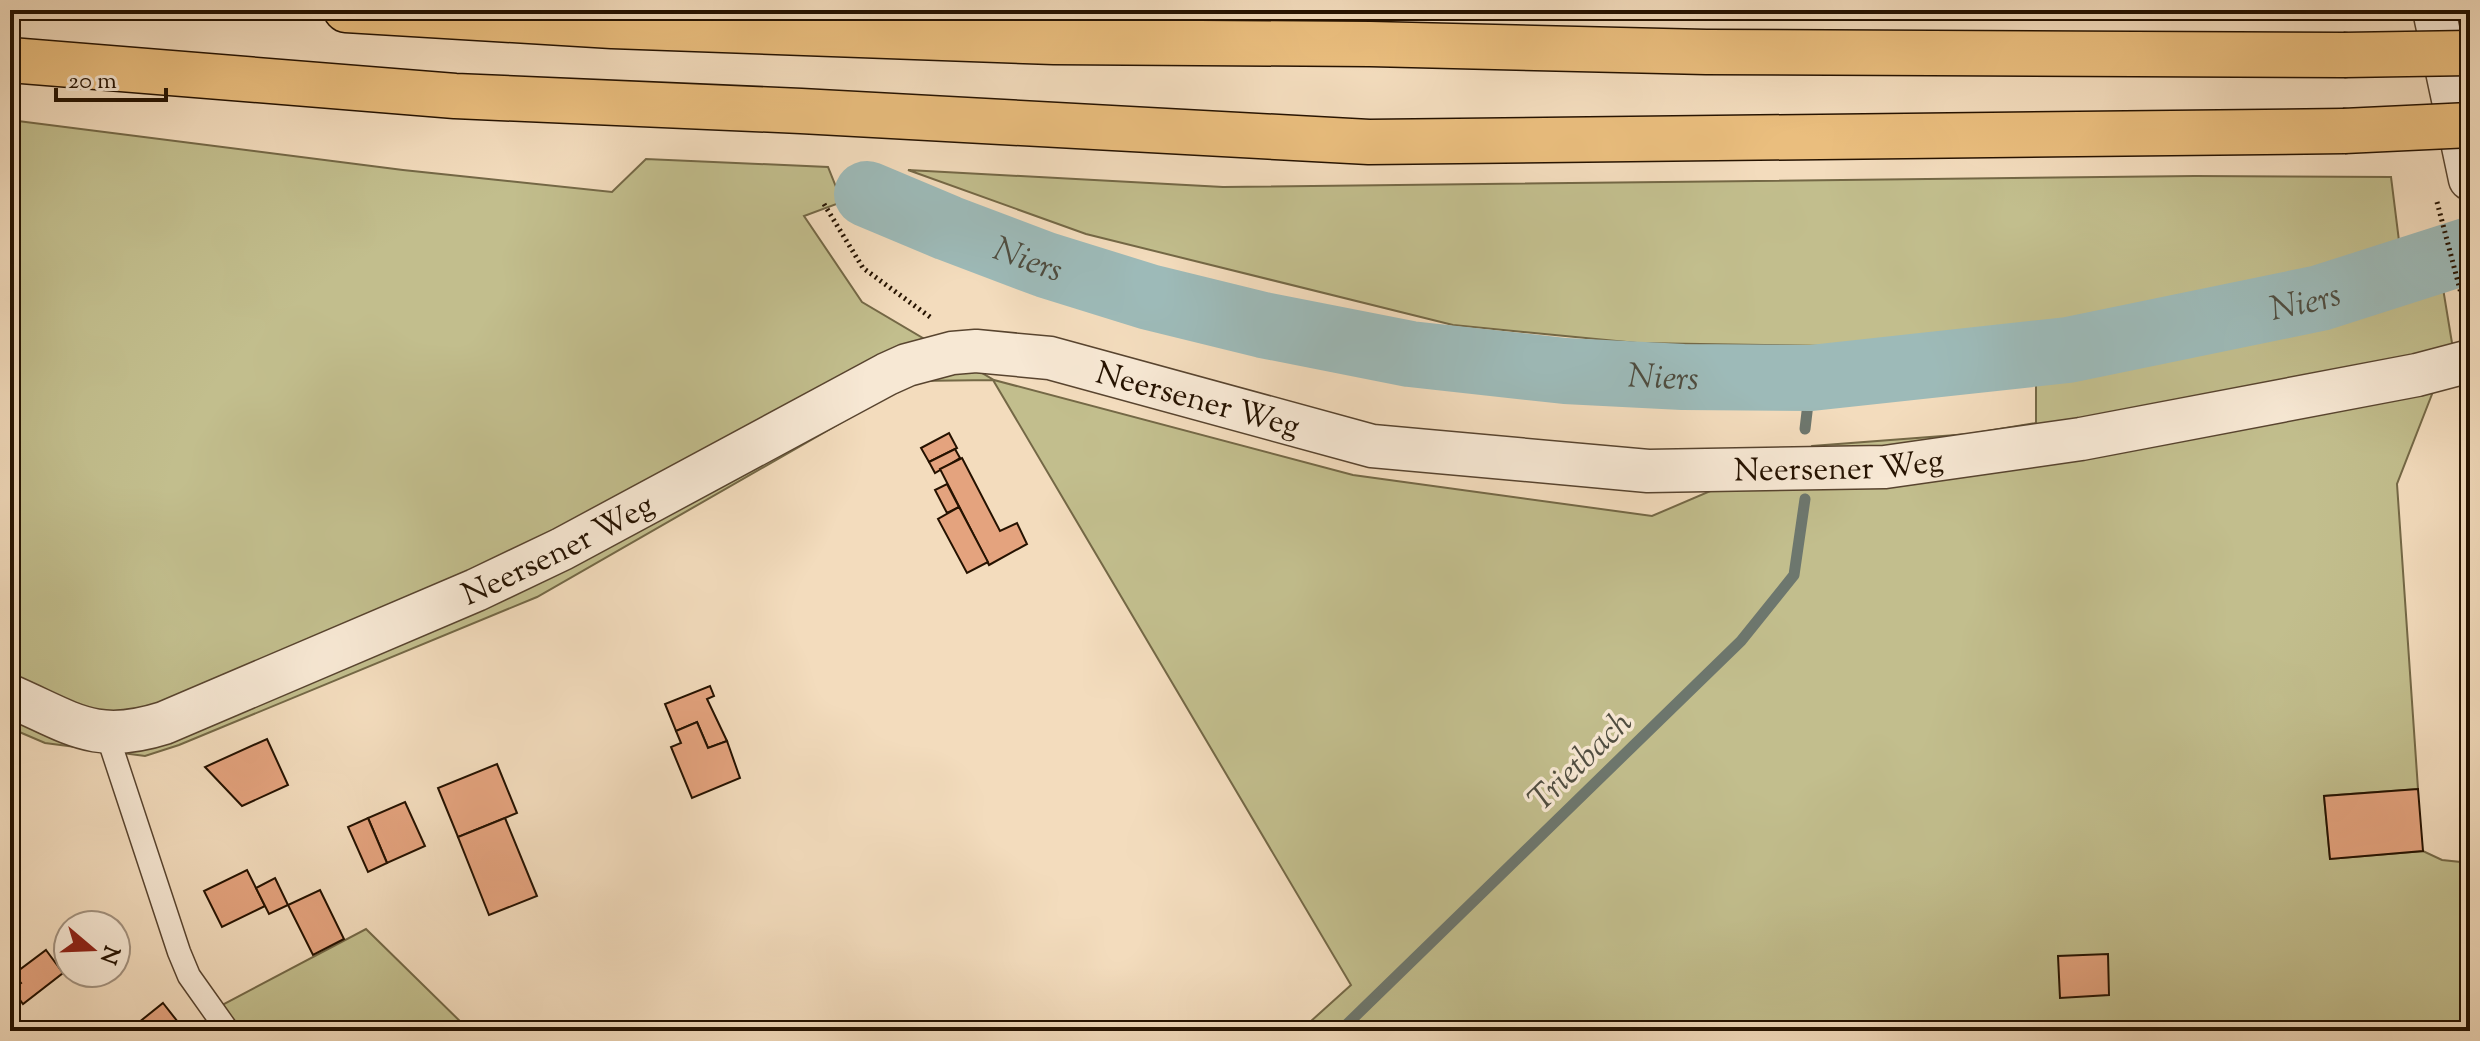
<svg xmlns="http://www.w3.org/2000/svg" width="2480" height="1041" font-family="'Sorts Mill Goudy',serif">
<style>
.green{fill:#c2be8d;stroke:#746846;stroke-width:2}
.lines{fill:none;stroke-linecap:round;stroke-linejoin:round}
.stream{stroke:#6d776e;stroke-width:11}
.river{stroke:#9dbab8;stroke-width:66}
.building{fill:#e4a37e;stroke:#251200;stroke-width:2}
.service-casing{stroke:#58442f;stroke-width:25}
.minor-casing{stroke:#58442f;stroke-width:45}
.motorway-casing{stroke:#251200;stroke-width:47}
.path{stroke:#251200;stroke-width:5;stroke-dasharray:2 4;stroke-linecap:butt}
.service{stroke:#f7e8d4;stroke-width:22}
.minor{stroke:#f7e8d4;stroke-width:42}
.motorway{stroke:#eabe7e;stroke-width:44}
.motorway-bridge-casing{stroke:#251200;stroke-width:47;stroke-linecap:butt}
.motorway-bridge{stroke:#eabe7e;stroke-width:44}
.labels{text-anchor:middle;stroke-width:7;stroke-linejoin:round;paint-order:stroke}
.street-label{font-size:32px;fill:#251200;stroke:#f7e8d4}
.water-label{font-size:34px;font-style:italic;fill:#4f4d40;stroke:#f7e8d4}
</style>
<rect width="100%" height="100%" fill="#f3dcbd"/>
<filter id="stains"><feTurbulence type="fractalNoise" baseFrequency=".0025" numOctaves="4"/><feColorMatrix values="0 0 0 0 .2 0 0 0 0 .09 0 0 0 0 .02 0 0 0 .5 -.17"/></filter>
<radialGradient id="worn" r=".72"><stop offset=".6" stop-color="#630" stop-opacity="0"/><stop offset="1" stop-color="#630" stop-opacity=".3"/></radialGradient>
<g class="green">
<path d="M10,120L403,170L612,192L646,159L828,167L842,202L804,216L862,302L994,380L1353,475L1652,516L1743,477L1790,479L1812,446L1969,434L2036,423V373L2278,317L2440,270L2452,343L2397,484L2418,789L2324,796L2330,859L2423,851L2442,860L2470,863V1031H1300L1351,985L993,380L914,381L537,597L179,745L145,756L45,743L10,728Z"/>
<path d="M908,170L1223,187L2195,176L2391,177L2401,257L2292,290L2064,327L1826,346L1637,343L1453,325L1086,234Z"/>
<path d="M366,929L470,1031H241L222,1005Z"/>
</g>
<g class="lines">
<g class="stream">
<path d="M1805,429L1811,378"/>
<path d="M1340,1031L1741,641L1794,575L1805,499"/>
</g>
<path class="river" id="s1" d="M867,194L948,228L1046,265L1149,297L1263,325L1410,354L1565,371L1683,377L1811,378L2068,350L2320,298L2470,250"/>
</g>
<g class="building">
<path d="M949,433L957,448L929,462L921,448Z"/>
<path d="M955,449L960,458L935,473L929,462Z"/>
<path d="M962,458L1000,531L1017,523L1027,544L989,565L940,469Z"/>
<path d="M947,484L959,507L947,513L935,490Z"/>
<path d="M959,507L988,562L967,573L938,519Z"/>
<path d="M710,686L714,696L707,699L727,741L708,748L697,722L676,731L665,704Z"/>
<path d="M697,722L708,748L727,741L740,778L692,798L671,747L681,743L676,731Z"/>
<path d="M267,739L288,785L242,806L205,767Z"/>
<path d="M497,764L517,813L458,837L438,788Z"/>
<path d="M2418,789L2423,851L2330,859L2324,796Z"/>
<path d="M405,802L425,846L387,863L368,818Z"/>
<path d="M368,818L387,863L368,872L348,827Z"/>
<path d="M505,818L537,896L489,915L458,837Z"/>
<path d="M247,870L265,906L222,927L204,891Z"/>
<path d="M275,878L288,905L269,914L256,888Z"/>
<path d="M320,890L344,939L313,955L288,905Z"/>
<path d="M46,950L63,973L23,1004L12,989L21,983L14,974Z"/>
<path d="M2108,954L2109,995L2060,998L2058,956Z"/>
<path d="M163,1003L185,1031H128Z"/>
</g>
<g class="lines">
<g class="service-casing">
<path id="service" d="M107,734L179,952L189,976L228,1031"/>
</g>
<g class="minor-casing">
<g id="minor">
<path d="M2434,10L2470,179"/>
<path id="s2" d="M10,696C72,723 95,745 164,723L476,590L562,549L887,374L907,365L952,353L976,351L1050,358L1372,446L1648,471L1885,467L2081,439L2417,375L2470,361"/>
</g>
</g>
<g class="motorway-casing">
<g id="motorway">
<path d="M346,10L612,26L1054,42L1370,44L1706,52L2344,55"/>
<path d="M10,60L455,96L801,111L1369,142L2344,131"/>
</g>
</g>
<g class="path">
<path d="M2437,202L2469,324"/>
<path d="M824,204L863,268L930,317"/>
</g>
<use href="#service" class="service"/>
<use href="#minor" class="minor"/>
<use href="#motorway" class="motorway"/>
<g class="motorway-bridge-casing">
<g id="motorway-bridge">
<path d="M2344,55L2470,53"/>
<path d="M2344,131L2470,125"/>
</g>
</g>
<use href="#motorway-bridge" class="motorway-bridge"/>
</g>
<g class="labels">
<g class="street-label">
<text dy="11" stroke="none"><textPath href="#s2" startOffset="1286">Neersener Weg</textPath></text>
<text dy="11" stroke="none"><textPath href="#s2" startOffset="1934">Neersener Weg</textPath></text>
<text dy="11" stroke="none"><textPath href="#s2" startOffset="592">Neersener Weg</textPath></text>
</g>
<g class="water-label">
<text dy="12" stroke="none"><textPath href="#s1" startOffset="174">Niers</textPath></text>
<text dy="12" stroke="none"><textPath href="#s1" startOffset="1470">Niers</textPath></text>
<text dy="12" stroke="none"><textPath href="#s1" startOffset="822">Niers</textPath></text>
<text transform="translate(1579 760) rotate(-44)" y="12">Trietbach</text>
</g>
</g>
<rect width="2480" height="1041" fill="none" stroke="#f3dcbd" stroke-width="40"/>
<rect x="12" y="12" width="2456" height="1017" fill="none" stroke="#251200" stroke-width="4"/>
<rect x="20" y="20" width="2440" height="1001" fill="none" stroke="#251200" stroke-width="2"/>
<g transform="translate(92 949) rotate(109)"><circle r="38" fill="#f7e8d4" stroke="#a3927f" stroke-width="2"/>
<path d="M0-6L14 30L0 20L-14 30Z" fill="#8f2418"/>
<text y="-12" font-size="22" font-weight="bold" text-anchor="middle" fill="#251200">N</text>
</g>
<path d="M56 88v12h110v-12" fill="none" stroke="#251200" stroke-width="4"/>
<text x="68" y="88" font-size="24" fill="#251200" stroke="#f7e8d4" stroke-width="6" paint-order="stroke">20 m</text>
<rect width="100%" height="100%" filter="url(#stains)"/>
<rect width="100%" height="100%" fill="url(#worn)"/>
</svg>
